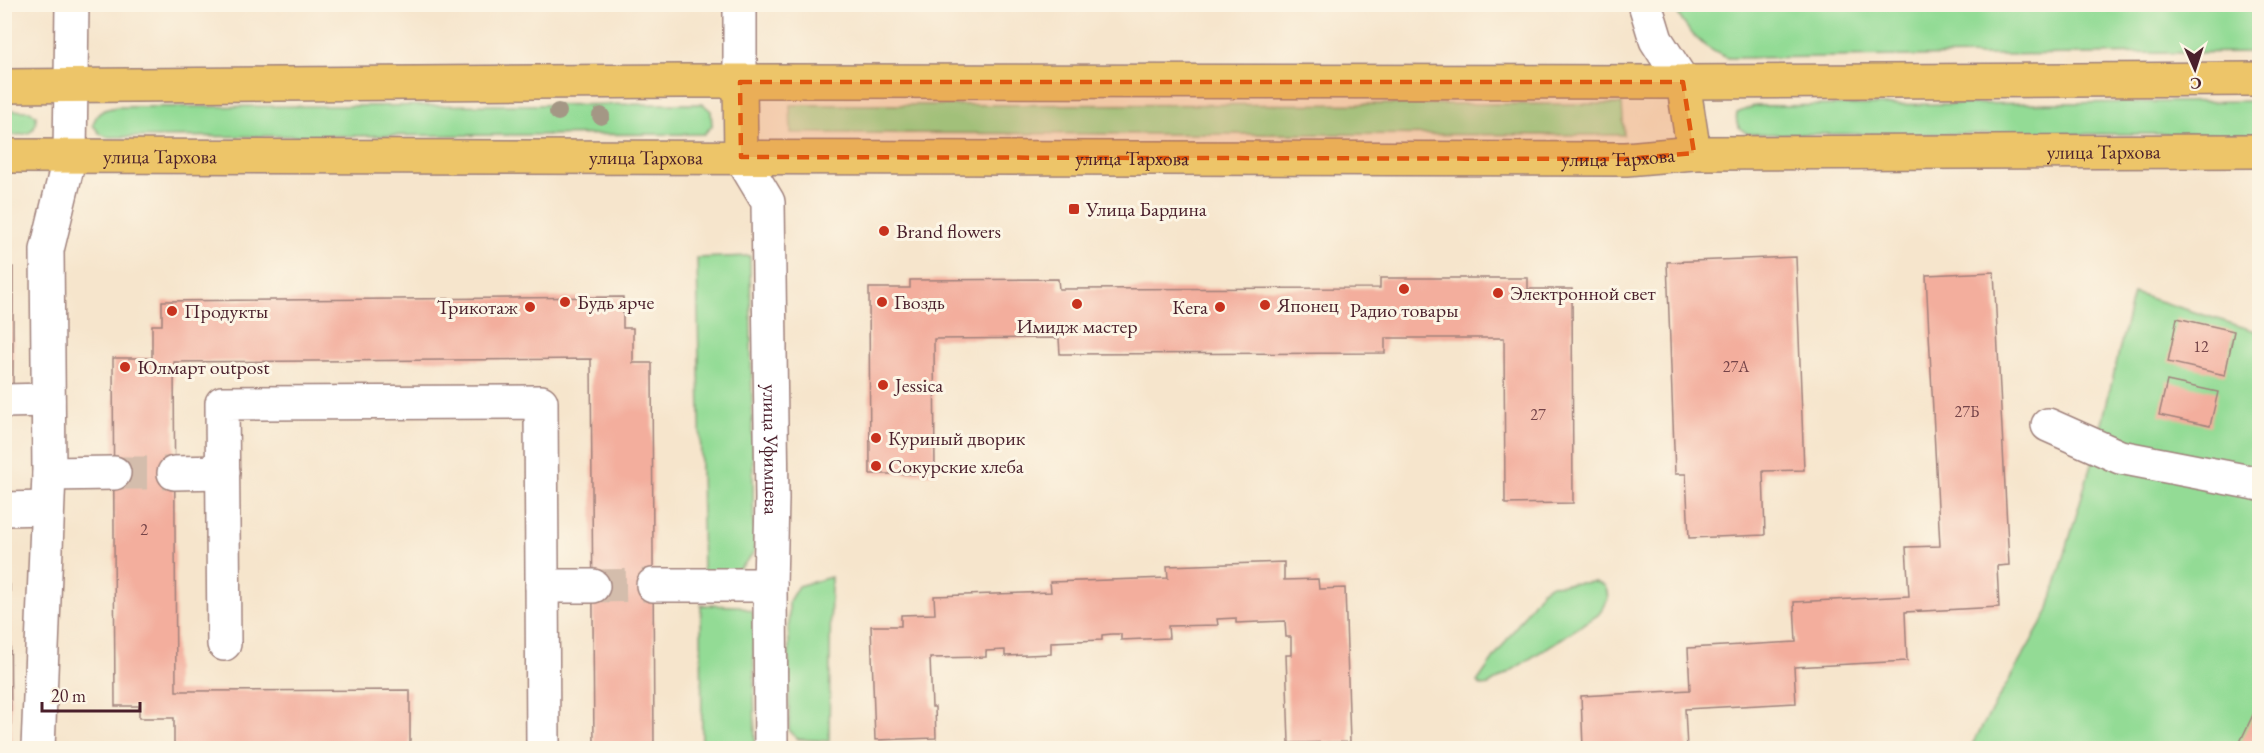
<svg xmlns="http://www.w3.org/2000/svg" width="2264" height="753" font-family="'EB Garamond',serif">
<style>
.green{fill:#93db95;stroke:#6e7d60;stroke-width:1.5}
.building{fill:#f3ae9d}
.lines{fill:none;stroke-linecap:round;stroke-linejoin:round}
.minor-tunnel{stroke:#d4bdac;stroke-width:33;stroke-dasharray:33 16;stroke-linecap:butt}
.minor-casing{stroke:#a0827c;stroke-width:36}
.major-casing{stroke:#a0827c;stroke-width:36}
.minor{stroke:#fff;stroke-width:33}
.major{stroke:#edc569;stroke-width:33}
.tree{fill:#a49785}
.marked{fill:#e0560e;fill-opacity:0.2;stroke:#e0560e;stroke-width:4.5;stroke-dasharray:12 8;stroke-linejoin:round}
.poi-dot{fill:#c8321e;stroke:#fcf5e5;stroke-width:2}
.labels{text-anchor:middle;stroke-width:6;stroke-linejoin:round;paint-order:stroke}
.number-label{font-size:16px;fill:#744348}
.street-label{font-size:20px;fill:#4a1f2b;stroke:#fcf5e5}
.poi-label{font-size:20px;fill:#4a1f2b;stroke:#fcf5e5;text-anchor:start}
</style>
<rect width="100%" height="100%" fill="#fcf5e5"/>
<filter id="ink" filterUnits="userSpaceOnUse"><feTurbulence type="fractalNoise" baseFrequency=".0167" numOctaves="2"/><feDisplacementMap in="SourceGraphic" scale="12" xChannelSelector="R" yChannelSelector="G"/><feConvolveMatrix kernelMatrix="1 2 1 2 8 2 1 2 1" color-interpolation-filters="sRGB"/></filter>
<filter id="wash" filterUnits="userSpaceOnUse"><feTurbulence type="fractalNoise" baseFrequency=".008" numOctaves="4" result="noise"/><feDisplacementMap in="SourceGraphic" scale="24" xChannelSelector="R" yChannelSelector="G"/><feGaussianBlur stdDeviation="1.35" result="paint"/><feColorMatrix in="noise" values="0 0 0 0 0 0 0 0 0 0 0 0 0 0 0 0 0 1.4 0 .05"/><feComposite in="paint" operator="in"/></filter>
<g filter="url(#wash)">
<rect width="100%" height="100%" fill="#f6e5cc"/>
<g class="green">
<path d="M1674,5H2259V52L1728,58C1703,49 1683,28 1674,5Z"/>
<path d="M2259,101V134H1748C1738,128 1735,124 1737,113L1754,106Z"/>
<path d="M703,104L711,111L712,126L704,134L107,137L100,134L93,125C96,112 104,109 117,107Z"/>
<path d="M1622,104L1624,135L791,133L790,105Z"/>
<path d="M4,110L30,111L36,116C38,137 21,135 5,135Z"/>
<path d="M750,256L754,552C737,576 730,575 703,575L697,258Z"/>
<path d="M2133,293L2259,332V748H1970L2048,612L2097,444Z"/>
<path d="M831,577L829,741L798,739L789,731V601L798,586Z"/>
<path d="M1595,582L1605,586C1611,598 1606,605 1598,615L1489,685L1482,686L1477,682L1542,590L1550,585Z"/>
<path d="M701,605L740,606L753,612L755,748H702Z"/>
</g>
<g id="blocks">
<g class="building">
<path d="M1796,257L1804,470L1763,471L1765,535L1689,538L1686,474H1675L1667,262Z"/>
<rect x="4" y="267" width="9" height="118"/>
<path d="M1994,272L2009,565L1997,566L1999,607L1905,612L1907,661L1794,667L1796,703L1685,709L1687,748H1583L1581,696L1690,690L1688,648L1796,642L1794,602L1909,596L1906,547L1940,546L1926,275Z"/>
<path d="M1380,278H1528V289H1572L1573,503L1505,504L1504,338H1385V353L1060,354L1059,338L934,339L935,474H870L869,288H910V280L1058,279L1059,289L1380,288Z"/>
<path d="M623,297V328H633V363H652L654,748H594L591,359L174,362L176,691L410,690V748H174V718H139V706H115L113,358H152V325H162V301Z"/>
<path d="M2177,318L2234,331L2225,375L2168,362Z"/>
<path d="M2167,381L2218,392L2210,426L2159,415Z"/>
<path d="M1284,562V580L1318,579L1319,589L1345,588L1350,742L1289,743L1286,655H1291V637H1286L1285,621L1236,623V618L1217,619L1218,625L1168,626L1169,638L1121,640V634H1112L1102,635V640L1051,642V654L1005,656V650L986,651V657L930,658L932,707H935L936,738L875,740L871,626H901V615L935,614L934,596L1051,592L1050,582L1168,578L1167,566Z"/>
<path d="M10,585L11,748H4V588Z"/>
<path d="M2260,700V748H2249L2239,744Z"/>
</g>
</g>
</g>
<g filter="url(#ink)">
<use href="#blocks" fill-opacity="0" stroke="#a0827c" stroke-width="1.5"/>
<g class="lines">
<g class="minor-tunnel">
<path d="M114,473H174"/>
<path d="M593,586L653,585"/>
</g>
<g class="minor-casing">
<g id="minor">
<path d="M740,4V82"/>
<path d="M1645,4L1656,40L1683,82"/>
<path id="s1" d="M741,157L768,202L772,499L770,585L771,748"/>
<path d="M4,401L48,400"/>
<path d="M2048,425L2120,457L2260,484"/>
<path d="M174,473L223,472"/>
<path d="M49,474L114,473"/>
<path d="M4,509L47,508"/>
<path d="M653,585H770"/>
<path d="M542,586H593"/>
<path d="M224,644L222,403L541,402L543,748"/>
<path d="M38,748L49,474L47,250L70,155L72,4"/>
</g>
</g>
<g class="major-casing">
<g id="major">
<path d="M740,82L741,157"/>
<path d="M1683,82L1694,153"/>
<path d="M4,86L685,81L1683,82L2260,79"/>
<path id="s2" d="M4,156L1626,159L1694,153L2260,151"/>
</g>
</g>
<use href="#minor" class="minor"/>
<use href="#major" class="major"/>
</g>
<g class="tree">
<circle cx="558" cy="112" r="9"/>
<circle cx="601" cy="116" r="9"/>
</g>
</g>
<path class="marked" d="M740,82H1683L1694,153L1626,159L741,157Z"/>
<g class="poi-dot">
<rect x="1068" y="203" width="12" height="12" rx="3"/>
<circle cx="884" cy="231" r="6"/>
<circle cx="1404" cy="289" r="6"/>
<circle cx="1498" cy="293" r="6"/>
<circle cx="565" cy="302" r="6"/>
<circle cx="882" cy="302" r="6"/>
<circle cx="1077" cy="304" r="6"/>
<circle cx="1265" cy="305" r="6"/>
<circle cx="530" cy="307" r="6"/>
<circle cx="1220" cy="307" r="6"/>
<circle cx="172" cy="311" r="6"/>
<circle cx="125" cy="367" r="6"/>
<circle cx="883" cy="385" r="6"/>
<circle cx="876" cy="438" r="6"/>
<circle cx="876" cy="466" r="6"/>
</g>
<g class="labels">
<g class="number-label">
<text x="2201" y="352">12</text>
<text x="1736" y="372">27А</text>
<text x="1967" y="417">27Б</text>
<text x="1538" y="420">27</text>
<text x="144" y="535">2</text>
</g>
<g class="street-label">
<text dy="7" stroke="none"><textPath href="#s2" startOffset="2100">улица Тархова</textPath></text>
<text dy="7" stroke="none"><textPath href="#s2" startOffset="156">улица Тархова</textPath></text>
<text dy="7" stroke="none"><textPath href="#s2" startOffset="1614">улица Тархова</textPath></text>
<text dy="7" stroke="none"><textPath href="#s2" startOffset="642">улица Тархова</textPath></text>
<text dy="7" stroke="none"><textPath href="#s2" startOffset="1128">улица Тархова</textPath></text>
<text dy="7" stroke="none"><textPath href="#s1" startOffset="300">улица Уфимцева</textPath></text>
</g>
<g class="poi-label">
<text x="1086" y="216">Улица Бардина</text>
<text x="896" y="238">Brand flowers</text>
<text x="1510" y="300">Электронной свет</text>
<text x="577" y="309">Будь ярче</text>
<text x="894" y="309">Гвоздь</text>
<text x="1277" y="312">Японец</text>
<text x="518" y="314" text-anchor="end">Трикотаж</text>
<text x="1208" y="314" text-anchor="end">Кега</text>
<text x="1404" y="317" text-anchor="middle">Радио товары</text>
<text x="184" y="318">Продукты</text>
<text x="1077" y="333" text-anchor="middle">Имидж мастер</text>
<text x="137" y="374">Юлмарт outpost</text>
<text x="895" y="392">Jessica</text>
<text x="888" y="445">Куриный дворик</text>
<text x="888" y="473">Сокурские хлеба</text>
</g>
</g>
<rect width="2264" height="753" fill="none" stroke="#fcf5e5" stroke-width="24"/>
<g transform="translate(2195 69) rotate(177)" stroke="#fcf5e5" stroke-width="4.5" paint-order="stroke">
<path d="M0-4.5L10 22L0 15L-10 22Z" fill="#4a1f2b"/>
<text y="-9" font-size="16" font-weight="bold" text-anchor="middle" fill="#4a1f2b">С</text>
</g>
<path d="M42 702v9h98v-9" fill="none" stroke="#4a1f2b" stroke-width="3"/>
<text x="51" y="702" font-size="18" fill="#4a1f2b" stroke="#fcf5e5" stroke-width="4.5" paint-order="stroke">20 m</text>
</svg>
